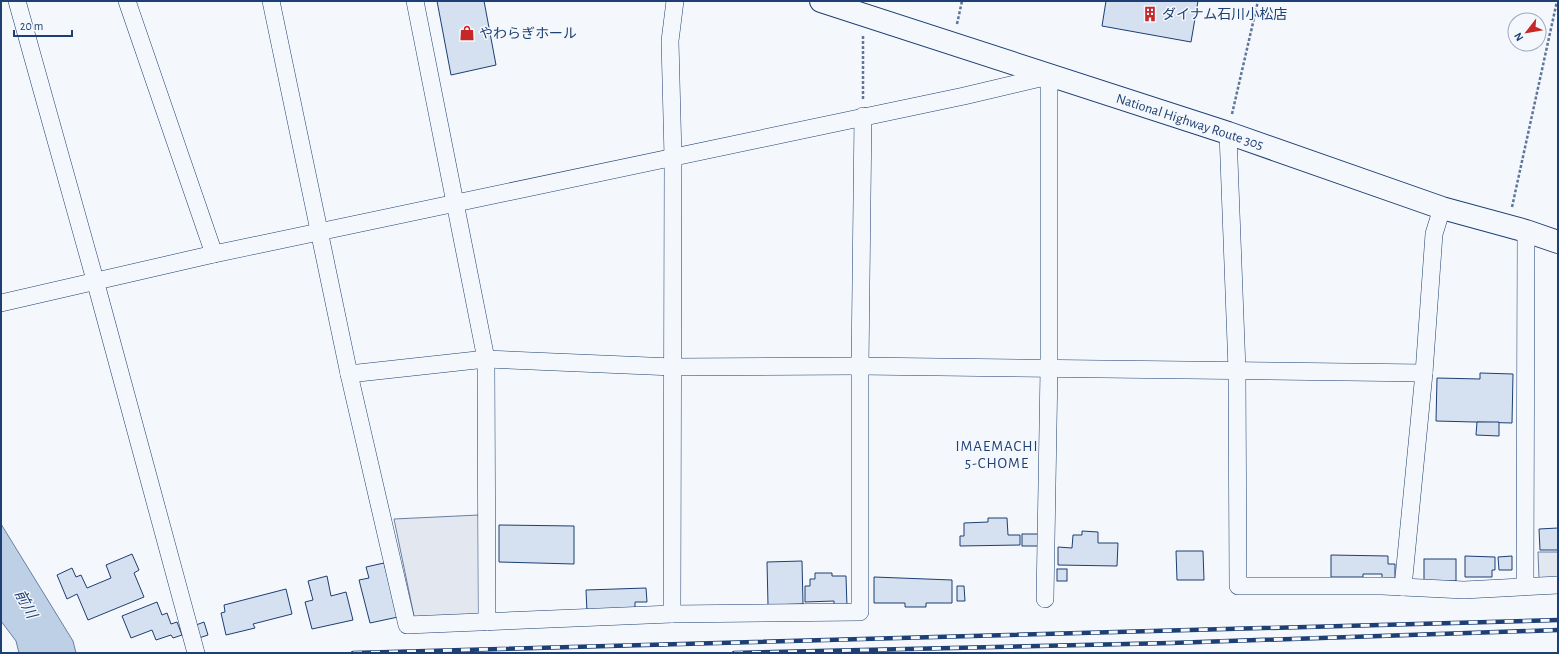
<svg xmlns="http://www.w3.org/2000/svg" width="1559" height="654" font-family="'Alegreya Sans','Noto Sans JP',sans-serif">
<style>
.parking{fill:#e3e8f0;stroke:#687fa3}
.water{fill:#bed0e5;stroke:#687fa3}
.building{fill:#d5e0f0;stroke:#1d3f73}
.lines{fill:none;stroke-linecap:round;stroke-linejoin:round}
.street-casing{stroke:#1d3f73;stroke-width:18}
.highway-casing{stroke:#1d3f73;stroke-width:24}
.path{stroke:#5e769c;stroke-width:2.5;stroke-dasharray:3 2;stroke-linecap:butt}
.street{stroke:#f4f7fb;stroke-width:17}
.highway{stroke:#f4f7fb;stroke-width:22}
.rail-casing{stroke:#1d3f73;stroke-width:4.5}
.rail{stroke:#f4f7fb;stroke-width:3;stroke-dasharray:9;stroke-linecap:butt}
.labels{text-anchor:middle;stroke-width:3;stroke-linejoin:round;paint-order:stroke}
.poi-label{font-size:14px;fill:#1d3f73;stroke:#f4f7fb;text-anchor:start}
.street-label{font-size:14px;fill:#1d3f73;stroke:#f4f7fb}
.neighbourhood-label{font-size:15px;letter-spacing:1px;fill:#1d3f73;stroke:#f4f7fb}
.water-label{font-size:15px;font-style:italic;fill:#1d3f73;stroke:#f4f7fb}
</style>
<rect width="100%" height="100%" fill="#f4f7fb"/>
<g class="parking">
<path d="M479,515V619L417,620L414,616L394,519Z"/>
<path d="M1538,552H1558V579H1539Z"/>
</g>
<path class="water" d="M1,524L73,641L76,653H19L16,641L1,621Z"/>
<g class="building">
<path d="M437,1H484L496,65L451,75Z"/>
<path d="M1106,1H1198L1191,42L1102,26Z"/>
<path d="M1480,373L1513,374L1512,423L1436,421L1437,378L1480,379Z"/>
<path d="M1477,422H1499V436L1476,435Z"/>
<path d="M988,518H1007L1008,535H1020V545L960,546V536H964V523L988,522Z"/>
<path d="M499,525L574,526V564L499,562Z"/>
<path d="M1558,528V550H1540L1539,529Z"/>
<path d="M1082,531L1098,532V543H1118L1117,566L1058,565V547L1072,548L1073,535H1082Z"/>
<rect x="1022" y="534" width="18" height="12"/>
<path d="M1176,551H1203L1204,580H1177Z"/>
<path d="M132,554L139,570L134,573L144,597L88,620L77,594L67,599L57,575L72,568L76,577L81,575L87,588L111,578L106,565Z"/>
<path d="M1331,555L1388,556V564H1395V579H1382V574H1363V577H1331Z"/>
<path d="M1465,556L1495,557V570H1492V577H1465Z"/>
<path d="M1512,556V570H1499L1498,557Z"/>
<rect x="1424" y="559" width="32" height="22"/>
<path d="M802,561L803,604L768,605L767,562Z"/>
<path d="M384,563L398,617L370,623L359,580L369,578L366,567Z"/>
<rect x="1057" y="569" width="10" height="12"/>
<path d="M815,573H832V576H846L847,607L834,608V601L805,602V586H810V579H815Z"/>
<path d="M327,576L331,596L346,592L353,620L312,629L305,602L313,600L308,581Z"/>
<path d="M874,577L952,580V603H926V607H905V603H874Z"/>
<path d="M957,586H964L965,601H957Z"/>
<path d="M646,588L647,602H635V611L587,612L586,590Z"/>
<path d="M286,589L292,614L253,624L255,628L226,635L221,613L225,612L224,605Z"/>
<path d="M157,602L162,615L167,613L171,624L177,622L182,635L173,638L171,635L156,640L152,630L131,638L122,616Z"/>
<path d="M204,622L208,635L199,638L196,625Z"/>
</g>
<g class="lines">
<g class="street-casing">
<g id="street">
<path d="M17,1L95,280L196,653"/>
<path d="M127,1L214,254"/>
<path d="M271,1L349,374L486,359L673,367L860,366L1424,373"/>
<path d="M415,1L486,359L487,622"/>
<path d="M1228,133L1237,370L1238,586H1382L1464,590L1558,585"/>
<path d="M1,303L214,254L964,96L1049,76V369L1045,599"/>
<path d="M349,374L407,625L672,614L860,612V366L863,116"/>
<path d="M1525,586L1526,231"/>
<path d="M1403,587L1424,373L1434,234L1442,208"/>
<path d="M672,614L673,157L670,41L675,1"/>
</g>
</g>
<g class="highway-casing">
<path id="highway" d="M821,1L1228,133L1442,208L1526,231L1558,242"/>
</g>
<g class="path">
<path d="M957,24L962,1"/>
<path d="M863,36V99"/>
<path d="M1232,114L1258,1"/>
<path d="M1512,207L1557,1"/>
</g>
<use href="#street" class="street"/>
<use href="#highway" class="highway"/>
<g class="rail-casing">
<g id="rail">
<path d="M353,653L1558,620"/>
<path d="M734,653L1171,643L1558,630"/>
</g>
</g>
<use href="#rail" class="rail"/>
</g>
<defs>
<g id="building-bare" transform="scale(1.2)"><path d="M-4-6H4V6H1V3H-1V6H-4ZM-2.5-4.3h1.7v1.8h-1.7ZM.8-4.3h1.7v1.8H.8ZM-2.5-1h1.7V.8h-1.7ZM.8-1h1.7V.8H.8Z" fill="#c62828" stroke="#f4f7fb" stroke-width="2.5" paint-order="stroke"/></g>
<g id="shop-bare" transform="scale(1.2)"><path d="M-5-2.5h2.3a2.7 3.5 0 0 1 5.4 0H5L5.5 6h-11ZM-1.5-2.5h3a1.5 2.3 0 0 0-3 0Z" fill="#c62828" stroke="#f4f7fb" stroke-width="2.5" paint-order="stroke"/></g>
</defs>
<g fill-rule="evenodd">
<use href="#building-bare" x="1150" y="14"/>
<use href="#shop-bare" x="467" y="33"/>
</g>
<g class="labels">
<g class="poi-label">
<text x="1162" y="19">ダイナム石川小松店</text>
<text x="479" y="38">やわらぎホール</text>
</g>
<g class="street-label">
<text transform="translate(1190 121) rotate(18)" y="5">National Highway Route 305</text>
</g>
<g class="neighbourhood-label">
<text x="997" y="451">IMAEMACHI<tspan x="997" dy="17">5-CHOME</tspan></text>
</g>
<g class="water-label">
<text transform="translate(26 604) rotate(62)" y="5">前川</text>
</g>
</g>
<rect width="1559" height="654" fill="none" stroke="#1d3f73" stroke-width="4"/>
<g transform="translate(1527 32) rotate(239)"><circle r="19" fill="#f4f7fb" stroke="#9eadc5"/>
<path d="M0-3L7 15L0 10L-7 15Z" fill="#c62828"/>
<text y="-6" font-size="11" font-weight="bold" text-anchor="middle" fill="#1d3f73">N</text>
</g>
<path d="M14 30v6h58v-6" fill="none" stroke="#1d3f73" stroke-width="2"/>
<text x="20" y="30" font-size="12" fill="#1d3f73" stroke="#f4f7fb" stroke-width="3" paint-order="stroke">20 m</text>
</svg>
